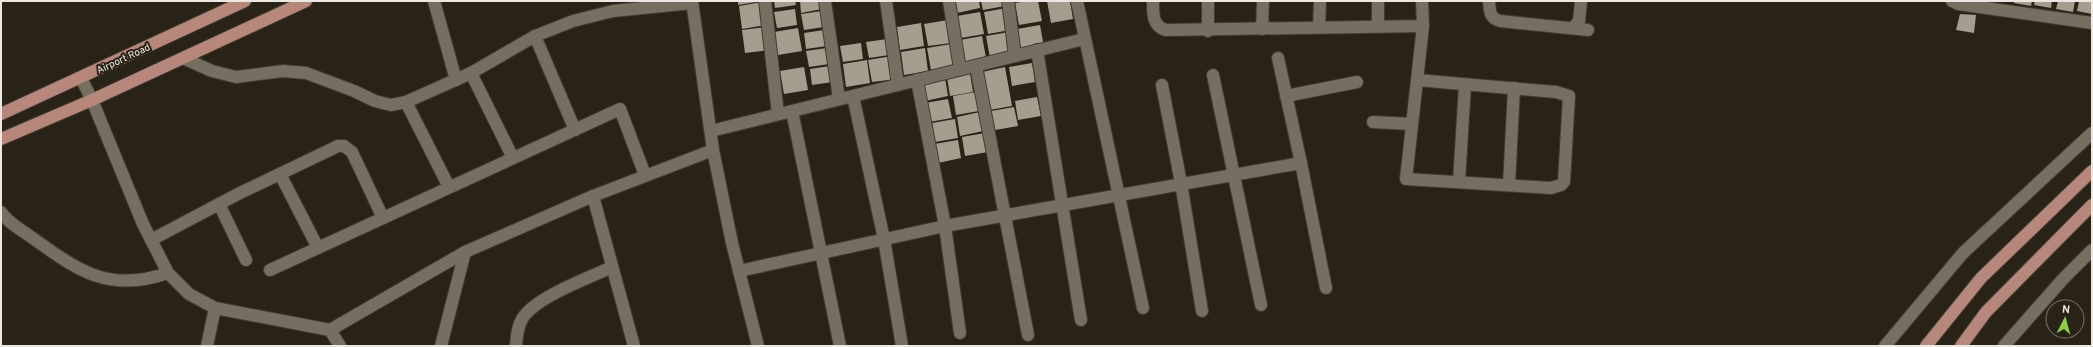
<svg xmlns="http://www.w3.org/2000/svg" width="2093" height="347" font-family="Overpass,sans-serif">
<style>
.building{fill:#a59d8e}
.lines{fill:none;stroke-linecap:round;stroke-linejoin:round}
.minor-casing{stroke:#423c34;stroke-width:14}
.major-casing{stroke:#423c34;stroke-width:14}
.minor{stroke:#766e61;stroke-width:12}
.major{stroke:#b6877a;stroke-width:12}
.labels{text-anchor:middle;stroke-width:4;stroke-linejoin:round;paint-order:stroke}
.street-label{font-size:10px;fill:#ece7e0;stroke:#292217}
</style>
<rect width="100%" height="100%" fill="#292217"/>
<g class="building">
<path d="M738,1H756V2L738,5Z"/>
<path d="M774,1H795L796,5L775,8Z"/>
<path d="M800,1H821L822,9L801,13Z"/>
<path d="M955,1H979L980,8L957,13Z"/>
<path d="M981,1H1005V6L983,10Z"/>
<path d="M1028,1H1038L1042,21L1019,25L1015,3Z"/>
<path d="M1047,1H1070L1073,19L1051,23Z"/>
<path d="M2014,1H2032L2031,6L2014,3Z"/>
<path d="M2035,1H2052L2051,8L2034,5Z"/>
<path d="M2058,1H2075L2073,12L2056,9Z"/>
<path d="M2079,1H2092V14L2077,11Z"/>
<path d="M762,2L766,25L742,29L739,6Z"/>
<path d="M1007,8L1010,30L988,34L984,12Z"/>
<path d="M795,9L797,25L777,28L774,12Z"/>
<path d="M822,11L824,27L804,30L801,14Z"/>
<path d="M980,12L984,34L961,38L957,16Z"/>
<path d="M1960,14L1976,15L1974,33L1956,30Z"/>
<path d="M948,20L951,43L928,46L924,24Z"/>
<path d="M921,23L924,46L900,50L897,27Z"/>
<path d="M1040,25L1044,47L1021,51L1017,29Z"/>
<path d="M766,27L769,50L745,53L742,30Z"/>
<path d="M798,28L802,51L778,55L774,32Z"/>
<path d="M824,30L827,46L806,49L804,33Z"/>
<path d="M1009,32L1013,54L990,58L986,36Z"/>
<path d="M982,36L986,58L963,62L960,40Z"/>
<path d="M887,39L889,55L869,58L866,42Z"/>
<path d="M861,43L863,59L843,62L840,46Z"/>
<path d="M951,44L955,67L931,70L927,48Z"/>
<path d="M827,48L829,64L809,67L806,51Z"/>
<path d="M925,48L928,71L904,75L901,52Z"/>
<path d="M892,56L896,79L872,82L868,60Z"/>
<path d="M867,60L870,83L846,87L843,64Z"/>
<path d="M1032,63L1035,82L1012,86L1009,67Z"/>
<path d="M830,66L833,82L812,85L810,69Z"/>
<path d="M804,67L808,90L784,94L780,71Z"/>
<path d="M1005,67L1012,106L989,110L982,72Z"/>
<path d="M970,73L973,92L950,96L947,77Z"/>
<path d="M945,78L948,96L925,101L922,82Z"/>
<path d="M976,92L979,111L956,115L953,96Z"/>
<path d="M1037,97L1041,116L1018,120L1015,101Z"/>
<path d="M948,99L952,118L929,122L925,103Z"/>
<path d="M1014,107L1018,126L995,130L991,111Z"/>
<path d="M980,112L983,131L960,136L957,117Z"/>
<path d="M955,119L958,138L935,142L932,123Z"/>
<path d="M985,133L988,152L965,156L962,137Z"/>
<path d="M958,140L961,158L938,163L934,144Z"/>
</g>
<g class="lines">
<g class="minor-casing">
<g id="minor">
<path d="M434,1L456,80"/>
<path d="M692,1L713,150L732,243L758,346"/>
<path d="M765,1L778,114"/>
<path d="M825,1L839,99"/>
<path d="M886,1L898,85"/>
<path d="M949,1L960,69"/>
<path d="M1008,1L1015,56"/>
<path d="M1077,1L1143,308"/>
<path d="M1153,1C1153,13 1152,26 1166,30L1423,26L1422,1"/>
<path d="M1378,1V26"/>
<path d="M1489,1C1490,11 1489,18 1500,21L1588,30"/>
<path d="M1952,1L1958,4L2092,23"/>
<path d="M1319,27L1320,1"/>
<path d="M1573,28L1579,21L1581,1"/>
<path d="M1262,29L1263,1"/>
<path d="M1208,31V1"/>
<path d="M535,36L575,130"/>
<path d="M1037,50L1081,320"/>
<path d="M183,58L212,71L236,77L283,71L306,73L354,91L375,101L391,105L406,102L471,73L535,36L573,21L613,11L692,3"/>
<path d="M976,66L1028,335"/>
<path d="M471,73L513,158"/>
<path d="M1213,75L1261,305"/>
<path d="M81,78L92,100L143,224L168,273L189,294L215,308L330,330L340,346"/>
<path d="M917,80L945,226L960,333"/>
<path d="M1417,80L1556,92L1569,96L1564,182L1561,185L1551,188L1406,179L1423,26"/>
<path d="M1162,85L1181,183L1202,311"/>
<path d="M853,96L884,239L902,346"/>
<path d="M1286,96L1357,82"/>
<path d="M406,102L449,187"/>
<path d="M792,111L840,346"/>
<path d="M1373,122L1412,124"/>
<path d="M711,131L1084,39"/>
<path d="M1301,163L1326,288"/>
<path d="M280,174L318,248"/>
<path d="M1459,182L1465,85"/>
<path d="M1509,185L1514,88"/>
<path d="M593,196L634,346"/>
<path d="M219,204L246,260"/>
<path d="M1,212C8,223 23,231 34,239C80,272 110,293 168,273"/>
<path d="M151,240L238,194L338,146H344L352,152L383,218"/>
<path d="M270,270L620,109L645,175"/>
<path d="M739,271L945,226L1301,163L1278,58"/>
<path d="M330,330L465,252"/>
<path d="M207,346L215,308"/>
<path d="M441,346L465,252L593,196L713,150"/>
<path d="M516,346C517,336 517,328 522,319C535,297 589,278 612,267"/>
<path d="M1885,346L1963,253L2092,133"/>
<path d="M2004,346L2063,279L2092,250"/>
</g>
</g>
<g class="major-casing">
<g id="major">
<path d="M1,114L245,1"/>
<path d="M1,139L92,100L306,1"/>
<path d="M1926,346L1981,278L2092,171"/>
<path d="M1961,346L1986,312L2092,205"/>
</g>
</g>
<use href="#minor" class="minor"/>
<use href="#major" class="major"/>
</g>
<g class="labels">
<g class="street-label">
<text transform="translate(123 58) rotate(-25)" y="4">Airport Road</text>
</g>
</g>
<rect width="2093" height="347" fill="none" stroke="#ece7e0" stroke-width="4"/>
<g transform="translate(2065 319) rotate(6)"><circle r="19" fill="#292217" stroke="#777167"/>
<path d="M0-3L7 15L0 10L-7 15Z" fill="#8bce47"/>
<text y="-6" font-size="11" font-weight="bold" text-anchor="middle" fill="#ece7e0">N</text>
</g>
</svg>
